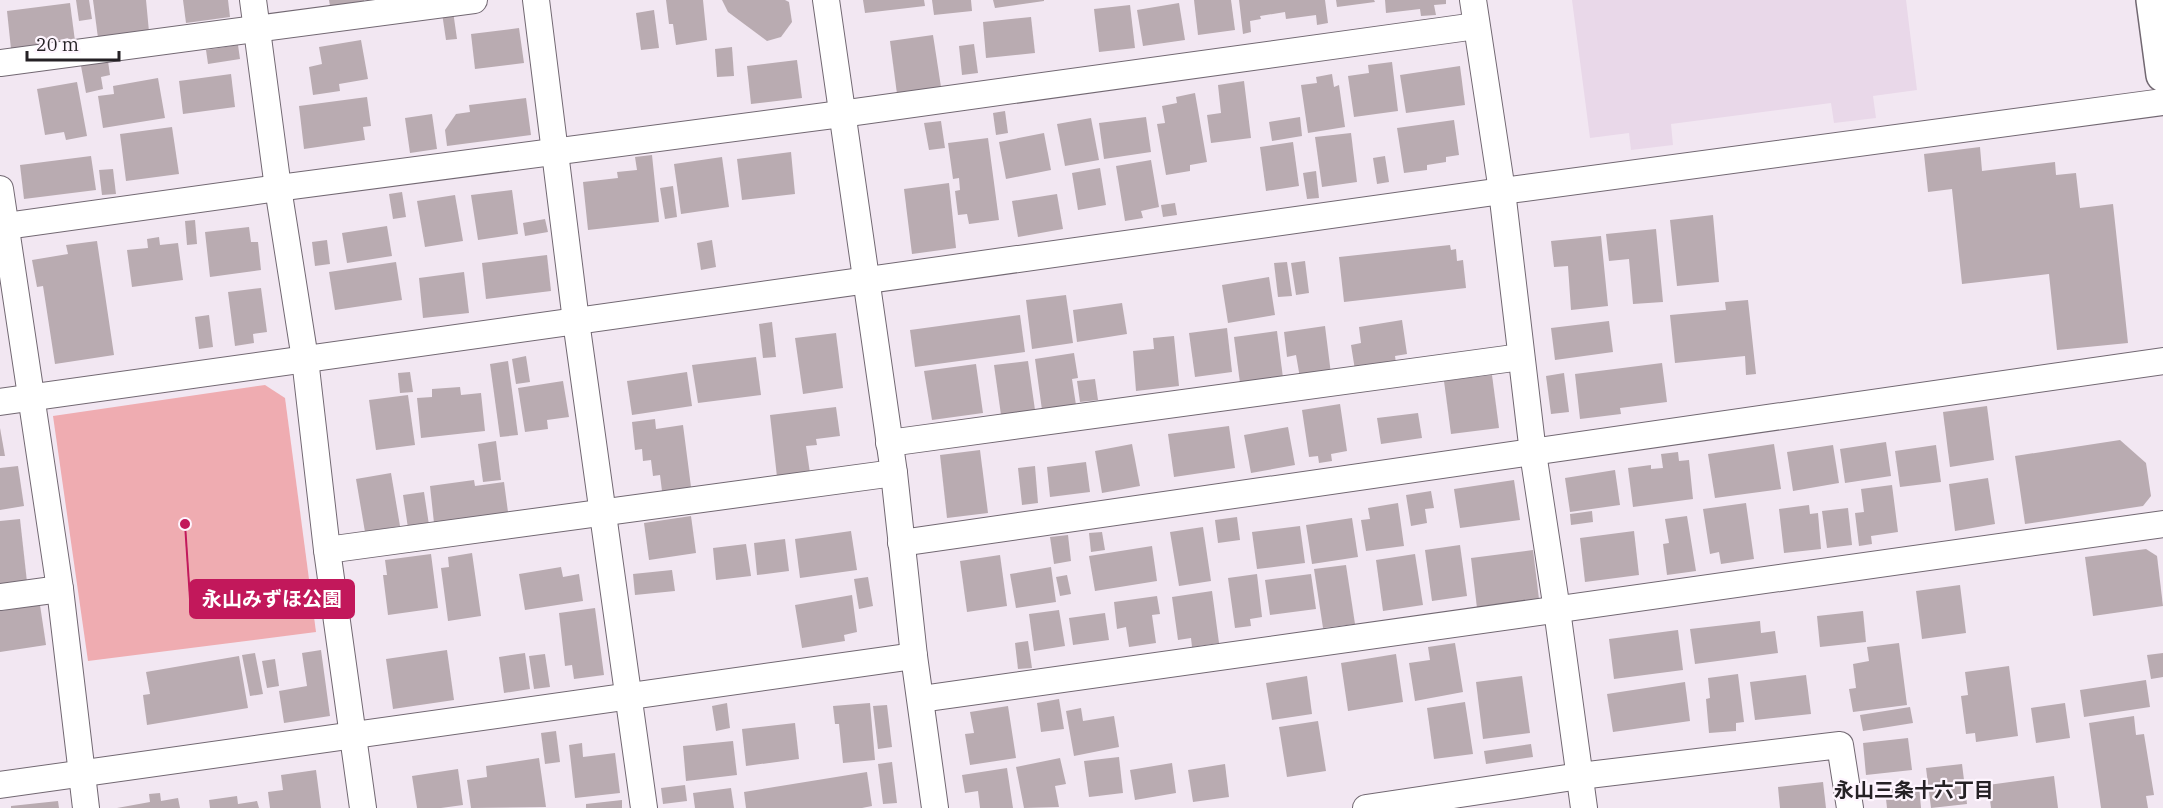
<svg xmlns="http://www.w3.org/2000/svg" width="2163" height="808" font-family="'IBM Plex Serif','Noto Sans JP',serif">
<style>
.built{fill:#e9d8e9}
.green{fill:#efacb1}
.building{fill:#b9abb1}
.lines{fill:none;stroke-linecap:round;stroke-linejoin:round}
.street-casing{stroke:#726872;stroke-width:28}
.highway-casing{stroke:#726872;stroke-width:36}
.street{stroke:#fff;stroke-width:26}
.highway{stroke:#fff;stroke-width:33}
.labels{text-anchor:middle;stroke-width:4.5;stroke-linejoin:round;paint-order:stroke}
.neighbourhood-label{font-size:20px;font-weight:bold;fill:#252125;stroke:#fef5fe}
.leader{fill:none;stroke:#c2185b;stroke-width:2}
.callout-dot{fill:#c2185b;stroke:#fef5fe;stroke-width:2}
.callout{fill:#c2185b;stroke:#c2185b;stroke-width:2}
.callout-label{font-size:20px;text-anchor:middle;font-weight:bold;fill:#fff}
</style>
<rect width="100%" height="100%" fill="#f2e7f2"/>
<path class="built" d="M1572,0H1906L1917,90L1873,96L1876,118L1834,123L1831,103L1671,124L1673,145L1631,150L1629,133L1590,138Z"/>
<path class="green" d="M265,385L285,398L316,632L88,661L53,416Z"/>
<g class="building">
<path d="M76,0H89L92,19L79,21Z"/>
<path d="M93,0H146L149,32L98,38Z"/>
<path d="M183,0H228L230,17L186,23Z"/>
<path d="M329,0H364V1L330,6Z"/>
<path d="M666,0H703L707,40L676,45L673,24H669Z"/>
<path d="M722,0H785L789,2L792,22L781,37L767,41L728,12Z"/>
<path d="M863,0H924L925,6L865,13Z"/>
<path d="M932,0H971L972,11L934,15Z"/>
<path d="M993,0H1044V1L995,8Z"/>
<path d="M1194,0H1231L1235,30L1198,35Z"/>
<path d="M1239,0H1325L1328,23L1317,25L1316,15L1286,19L1285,12L1260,16L1261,19L1250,21L1251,32L1243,34Z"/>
<path d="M1336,0H1374L1375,2L1337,7Z"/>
<path d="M1385,0H1446V4L1434,5L1436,15L1421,16L1420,9L1386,13Z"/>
<path d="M70,3L75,41L11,49L7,11Z"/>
<path d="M1179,3L1185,40L1143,46L1137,10Z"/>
<path d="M1130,5L1135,48L1099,52L1094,9Z"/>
<path d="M654,10L659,48L641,50L636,13Z"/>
<path d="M453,11L457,39L446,40L442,13Z"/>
<path d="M1031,17L1035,53L986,58L983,22Z"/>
<path d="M519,28L524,63L475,69L471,34Z"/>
<path d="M933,35L941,87L897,94L890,41Z"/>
<path d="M361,40L368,79L339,84L340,91L313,95L309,67L322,64L319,47Z"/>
<path d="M974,44L978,73L962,75L959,46Z"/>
<path d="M238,45L240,59L208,64L206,50Z"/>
<path d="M732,47L734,76L717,77L715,49Z"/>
<path d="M797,60L802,98L751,104L747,66Z"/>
<path d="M108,61L110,75L101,77L103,89L86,93L81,66Z"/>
<path d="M1392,62L1398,111L1354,117L1348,76L1369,73L1368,65Z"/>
<path d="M1460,66L1465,105L1406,113L1400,75Z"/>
<path d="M231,74L235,107L183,114L179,81Z"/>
<path d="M1332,74L1334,87L1339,85L1345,127L1308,133L1301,85L1317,83L1316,77Z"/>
<path d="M158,78L165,118L103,128L98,96L114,94L113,86Z"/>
<path d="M1244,81L1251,138L1211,143L1207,115L1221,113L1218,85Z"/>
<path d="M77,82L87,136L66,140L64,132L45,135L37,89Z"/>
<path d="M1195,93L1207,162L1190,165V171L1166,175L1157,124L1165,123L1162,106L1177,103L1176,97Z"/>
<path d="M367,97L371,126L363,127L365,140L304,149L299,106Z"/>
<path d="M526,98L531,135L447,146L445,130L456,114L470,112L469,105Z"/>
<path d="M1005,111L1008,133L996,135L993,113Z"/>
<path d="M432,114L437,149L410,153L405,118Z"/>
<path d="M1146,117L1151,152L1104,159L1099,123Z"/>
<path d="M1300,117L1302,136L1272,141L1269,122Z"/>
<path d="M1091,118L1099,160L1065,166L1057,124Z"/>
<path d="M1454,120L1459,155L1446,157V162L1427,165V170L1404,173L1397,128Z"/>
<path d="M941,121L945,148L929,150L924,123Z"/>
<path d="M172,127L179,174L126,181L120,134Z"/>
<path d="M1044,133L1051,170L1006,179L999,142Z"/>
<path d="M1351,133L1357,182L1322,187L1315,137Z"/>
<path d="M988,138L999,220L969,224L967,214L958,215L955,191L960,190L959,178L953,179L948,143Z"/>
<path d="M1293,142L1299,186L1266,191L1260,147Z"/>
<path d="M1980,147L1982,171L2055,162L2056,175L2076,173L2080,208L2113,204L2128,343L2057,350L2049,274L1962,284L1952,189L1928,192L1924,154Z"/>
<path d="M791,152L795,194L742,200L737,159Z"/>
<path d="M652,155L659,222L588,230L583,182L618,178L617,172L637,170L635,157Z"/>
<path d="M91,156L96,190L24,199L20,165Z"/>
<path d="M1385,156L1389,182L1377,184L1373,158Z"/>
<path d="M722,157L729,207L681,214L674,164Z"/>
<path d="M1151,160L1159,207L1141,211L1143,218L1125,221L1116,166Z"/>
<path d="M1100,168L1106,205L1078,210L1072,173Z"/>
<path d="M113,169L116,194L102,195L99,170Z"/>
<path d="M1316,171L1319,198L1307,199L1303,173Z"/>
<path d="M949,183L956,248L912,254L904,189Z"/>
<path d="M673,186L677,217L665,219L660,188Z"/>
<path d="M512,190L518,234L478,240L471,195Z"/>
<path d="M402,192L406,217L393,219L389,194Z"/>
<path d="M1057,194L1063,229L1018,237L1012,201Z"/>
<path d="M455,195L463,241L425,247L417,201Z"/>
<path d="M1175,203L1177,215L1163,217L1161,205Z"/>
<path d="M1713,215L1719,282L1677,286L1670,220Z"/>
<path d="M545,219L548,232L525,236L523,223Z"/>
<path d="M195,220L197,244L187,245L185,221Z"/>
<path d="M387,226L392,256L347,263L342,233Z"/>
<path d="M249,227L251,242H258L261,270L210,277L205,232Z"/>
<path d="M1656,229L1663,302L1633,304L1629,259L1609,261L1606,234Z"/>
<path d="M1601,236L1608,306L1571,310L1568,266L1554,267L1551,241Z"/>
<path d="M159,237L160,245L178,243L183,280L132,287L127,250L148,248L147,239Z"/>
<path d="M327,240L330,264L315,266L312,242Z"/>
<path d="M712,240L716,267L701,270L697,243Z"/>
<path d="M97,241L114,355L55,364L43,286L37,287L32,260L68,254L66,245Z"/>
<path d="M1450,245L1451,250L1456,249L1457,261L1463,260L1466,288L1344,302L1339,257Z"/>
<path d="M547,255L551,291L486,299L482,263Z"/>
<path d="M1305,261L1309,293L1296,295L1291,263Z"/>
<path d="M396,262L402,300L335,310L329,272Z"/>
<path d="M1287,262L1292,296L1278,297L1274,263Z"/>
<path d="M464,272L469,313L423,318L419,278Z"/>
<path d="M1269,277L1275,315L1228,323L1222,285Z"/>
<path d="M261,288L267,332L253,334L254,343L235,346L228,292Z"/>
<path d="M1066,295L1073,343L1032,349L1026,300Z"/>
<path d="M1748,300L1756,374L1746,375L1745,356L1675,363L1670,315L1726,310L1725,302Z"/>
<path d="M1122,303L1127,334L1077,342L1073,310Z"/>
<path d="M209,315L213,347L199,349L195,317Z"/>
<path d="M1020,315L1025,352L915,367L910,330Z"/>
<path d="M1402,320L1407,354L1395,356L1396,363L1355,370L1351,345L1361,343L1359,327Z"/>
<path d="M1609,321L1613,352L1555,360L1551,328Z"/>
<path d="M772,322L776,357L763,358L759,324Z"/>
<path d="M1325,326L1331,374L1300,378L1296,355L1287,357L1284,332Z"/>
<path d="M1227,328L1232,372L1195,377L1189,333Z"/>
<path d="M1277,331L1283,378L1240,383L1234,337Z"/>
<path d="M836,333L843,388L803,394L795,338Z"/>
<path d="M1174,336L1179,386L1136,391L1133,351L1154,349L1153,338Z"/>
<path d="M1074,353L1078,378L1072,379L1076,405L1042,410L1035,359Z"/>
<path d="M526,356L530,382L516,384L512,359Z"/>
<path d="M756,357L761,395L698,403L692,365Z"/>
<path d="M508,361L518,435L500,437L490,364Z"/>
<path d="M1028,361L1035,410L1001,415L994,365Z"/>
<path d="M1662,363L1667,402L1620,408L1621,414L1580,419L1575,374Z"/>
<path d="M976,364L983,413L932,420L924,371Z"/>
<path d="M410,372L413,392L400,393L398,373Z"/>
<path d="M687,372L692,406L632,415L627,381Z"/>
<path d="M1564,373L1569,412L1551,414L1546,376Z"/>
<path d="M1492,375L1499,428L1451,434L1444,381Z"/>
<path d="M1095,379L1098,400L1080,402L1077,381Z"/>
<path d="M563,381L569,417L547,420L548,429L525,432L518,388Z"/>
<path d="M460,387L461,395L481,393L485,431L421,438L417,398L432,397V389Z"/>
<path d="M408,395L415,445L376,450L369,400Z"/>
<path d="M1340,404L1347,451L1331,454L1332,461L1319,463L1318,456L1309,457L1302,410Z"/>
<path d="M1987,406L1994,460L1950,467L1943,412Z"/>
<path d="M836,407L840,436L816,439L817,445L806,446L810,473L777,477L770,415Z"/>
<path d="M1418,413L1422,438L1381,444L1377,418Z"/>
<path d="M655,419L656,429L683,425L691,487L662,491L660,475L653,476L651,460L643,461L642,449L635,450L632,422Z"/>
<path d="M1229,426L1235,468L1174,477L1168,434Z"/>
<path d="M1288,427L1295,465L1251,473L1244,435Z"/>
<path d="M0,428L5,456H0Z"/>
<path d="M2120,440L2146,463L2151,496L2143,506L2025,524L2015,456Z"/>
<path d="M496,441L501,480L483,482L478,444Z"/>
<path d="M1886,442L1891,476L1845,483L1840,449Z"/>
<path d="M1132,444L1140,486L1102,493L1095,451Z"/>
<path d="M1774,444L1781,489L1715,498L1708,454Z"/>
<path d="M1833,445L1839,483L1793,491L1787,452Z"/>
<path d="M1936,445L1941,482L1900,487L1895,451Z"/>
<path d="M980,450L988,513L947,518L940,455Z"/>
<path d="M1678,452L1679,461L1689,460L1693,499L1633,507L1628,468L1651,465V469L1663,468L1661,454Z"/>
<path d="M1086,462L1090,492L1050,497L1047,467Z"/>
<path d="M18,466L24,506L0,510V468Z"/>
<path d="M1035,466L1038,503L1022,505L1018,468Z"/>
<path d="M1615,470L1620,505L1570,512L1565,478Z"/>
<path d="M391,473L400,526L365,532L356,479Z"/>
<path d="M1988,478L1995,524L1955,531L1949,484Z"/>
<path d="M474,480L475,486L504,482L508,512L434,523L430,486Z"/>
<path d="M1514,480L1520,520L1460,528L1454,489Z"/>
<path d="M1892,485L1898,532L1871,536L1872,544L1859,546L1855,513L1864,512L1861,489Z"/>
<path d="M1431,491L1434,508L1425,509L1427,523L1411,526L1406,495Z"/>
<path d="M424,492L429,525L408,528L403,495Z"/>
<path d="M1398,503L1404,546L1366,551L1361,520L1370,519L1368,508Z"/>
<path d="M1746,503L1754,559L1721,564L1719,552L1710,554L1703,509Z"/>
<path d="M1809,505L1810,514L1818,513L1821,549L1784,553L1779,509Z"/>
<path d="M1848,508L1852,545L1827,548L1822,511Z"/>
<path d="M1592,511L1593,522L1571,525L1570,514Z"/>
<path d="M691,516L696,553L649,560L644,523Z"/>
<path d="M1687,516L1696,571L1667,575L1663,544L1669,543L1665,519Z"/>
<path d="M1237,517L1240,540L1218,543L1215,520Z"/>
<path d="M1352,518L1358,557L1312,564L1306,525Z"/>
<path d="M20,519L27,582L0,586V521Z"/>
<path d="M1300,526L1305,563L1257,569L1252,532Z"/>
<path d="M1203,527L1211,581L1179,586L1170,532Z"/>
<path d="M851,531L857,570L800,578L795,539Z"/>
<path d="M1634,531L1639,575L1585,582L1580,538Z"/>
<path d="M1102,532L1105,550L1091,552L1089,533Z"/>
<path d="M1068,535L1071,561L1054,564L1050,537Z"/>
<path d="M785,539L789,571L757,575L754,543Z"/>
<path d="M746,544L751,576L716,580L713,548Z"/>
<path d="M1460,545L1467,596L1432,601L1425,550Z"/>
<path d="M1152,546L1157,581L1095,591L1089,556Z"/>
<path d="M2146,549L2157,556L2163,606L2093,616L2085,557Z"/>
<path d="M1533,550L1539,599L1477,608L1471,558Z"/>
<path d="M472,553L481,616L448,621L441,568L449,567L448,557Z"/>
<path d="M431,554L438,608L388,615L383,575H387L385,560Z"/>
<path d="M1415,554L1423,605L1383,611L1376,560Z"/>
<path d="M1000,555L1007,606L967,612L960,561Z"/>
<path d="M1346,565L1355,624L1323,628L1314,569Z"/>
<path d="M561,567L563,577L579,574L583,601L525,610L519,574Z"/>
<path d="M1051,567L1056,602L1016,608L1010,574Z"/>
<path d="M672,570L675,591L635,595L633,574Z"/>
<path d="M1257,574L1262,617L1250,619L1251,626L1235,628L1228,578Z"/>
<path d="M1311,574L1316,609L1270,615L1265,580Z"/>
<path d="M1067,575L1071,594L1060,596L1056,577Z"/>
<path d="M868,577L873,606L859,609L854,579Z"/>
<path d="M1960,585L1966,633L1922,639L1916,591Z"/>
<path d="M1212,591L1219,643L1192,647L1191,638L1178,640L1172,597Z"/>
<path d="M852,595L857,632L844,635L845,641L802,648L795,605Z"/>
<path d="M1157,596L1160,614L1152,615L1156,643L1129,647L1126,627L1117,629L1114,602Z"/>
<path d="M40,605L46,645L0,652V611Z"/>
<path d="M595,608L604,675L574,679L572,665L565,666L559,613Z"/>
<path d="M1059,610L1065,646L1034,651L1029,614Z"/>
<path d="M1863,611L1866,642L1820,647L1817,616Z"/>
<path d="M1105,613L1109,640L1073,645L1069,618Z"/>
<path d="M1760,621L1761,633L1775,631L1778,653L1695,664L1690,629Z"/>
<path d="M1678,630L1683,670L1614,679L1609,639Z"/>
<path d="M1028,641L1032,668L1018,669L1015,643Z"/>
<path d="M1455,643L1463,692L1415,701L1409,663L1430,660L1428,647Z"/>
<path d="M1899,643L1907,705L1853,712L1849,689L1856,688L1853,664L1869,661L1867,647Z"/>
<path d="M321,650L330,716L284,723L279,691L307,686L302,653Z"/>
<path d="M447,650L454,700L393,709L386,659Z"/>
<path d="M255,653L263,694L250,696L242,655Z"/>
<path d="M525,653L530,689L504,693L499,657Z"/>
<path d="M2163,653V677L2151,679L2147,655Z"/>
<path d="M545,654L550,687L534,689L529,656Z"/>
<path d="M1396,654L1403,702L1348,711L1341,663Z"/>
<path d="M239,656L248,708L147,725L143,695L150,694L146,672Z"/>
<path d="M275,659L279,686L267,688L262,661Z"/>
<path d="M2009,666L2018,736L1976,742L1975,733L1966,734L1961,696L1968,695L1965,672Z"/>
<path d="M1738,674L1744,722L1736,723V731L1709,733L1706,699L1710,698L1708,678Z"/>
<path d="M1806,675L1811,714L1755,720L1750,682Z"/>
<path d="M1307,676L1312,714L1272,720L1266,683Z"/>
<path d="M1522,676L1530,733L1483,739L1476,682Z"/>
<path d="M2146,680L2150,707L2084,717L2080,690Z"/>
<path d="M1685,682L1690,721L1613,732L1607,694Z"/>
<path d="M1059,699L1064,729L1041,732L1037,703Z"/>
<path d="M1465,702L1473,754L1434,759L1427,708Z"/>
<path d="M727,703L730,728L716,731L712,706Z"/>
<path d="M870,703L875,760L843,763L839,724H835L833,706Z"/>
<path d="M2065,703L2070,738L2036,743L2031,708Z"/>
<path d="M887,705L892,747L878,749L873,706Z"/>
<path d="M1008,706L1016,758L970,765L965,734L974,733L970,712Z"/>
<path d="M1910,707L1913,723L1863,731L1860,715Z"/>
<path d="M1081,708L1083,721L1114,716L1119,747L1074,756L1066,711Z"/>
<path d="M2134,716L2136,735L2144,734L2154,795L2146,796L2148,808H2101L2089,723Z"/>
<path d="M1318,721L1326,771L1287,777L1279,727Z"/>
<path d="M795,723L799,759L746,766L742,729Z"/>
<path d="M556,731L560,762L545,764L541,733Z"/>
<path d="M1908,738L1912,770L1866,775L1863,743Z"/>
<path d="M733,741L737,775L686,781L683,746Z"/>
<path d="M582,743L583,757L615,753L620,793L575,798L569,745Z"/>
<path d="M1531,744L1533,757L1486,764L1484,751Z"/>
<path d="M1119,757L1123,793L1089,797L1084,761Z"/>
<path d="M539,758L546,807L471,808L467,780L487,777L486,766Z"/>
<path d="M1060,758L1066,784L1055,786L1059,807L1024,808L1016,767Z"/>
<path d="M892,762L897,803L883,804L878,764Z"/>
<path d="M1172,763L1176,793L1135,800L1130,770Z"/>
<path d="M1225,764L1229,797L1193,802L1188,770Z"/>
<path d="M1962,764L1967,804L1931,808L1926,768Z"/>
<path d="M1007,768L1013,808H980L978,791L965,793L962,775Z"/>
<path d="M458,769L463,805L441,808H417L412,776Z"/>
<path d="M316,770L321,808H270L268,792L283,790L281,775Z"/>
<path d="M867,772L872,806L862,808H746L744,792Z"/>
<path d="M2054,776L2058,808H1991L1988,785Z"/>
<path d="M1823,782L1826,808H1780L1778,787Z"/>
<path d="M685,785L687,801L663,804L661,788Z"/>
<path d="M1919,786L1921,808H1887L1885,790Z"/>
<path d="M731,788L734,808H695L693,793Z"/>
<path d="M160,793L161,801L178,798L180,808H117L150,802L149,794Z"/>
<path d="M237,796L238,804L257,801L259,808H210L209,800Z"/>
<path d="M622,800V808H586V804Z"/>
<path d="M58,801L59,808H11V806Z"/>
</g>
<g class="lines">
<g class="street-casing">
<g id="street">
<path d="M253,0L278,188L305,359L327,550L363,808"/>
<path d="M536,0L576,321L644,808"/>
<path d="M826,0L894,473L914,656L935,808"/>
<path d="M1473,0L1502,191L1533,453L1557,610L1584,808"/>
<path d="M0,63L474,0"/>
<path d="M0,189L60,589L86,808"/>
<path d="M0,227L278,188L841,114L1476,26"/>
<path d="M0,402L1502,191L2163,102"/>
<path d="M889,443L1521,357"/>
<path d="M901,543L2163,361"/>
<path d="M327,550L894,473"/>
<path d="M0,597L60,589"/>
<path d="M921,699L2163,524"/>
<path d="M0,785L914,656"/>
<path d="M1366,808L1580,776L1840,745L1850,808"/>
</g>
</g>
<g class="highway-casing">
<path id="highway" d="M2153,0L2163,75"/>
</g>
<use href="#street" class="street"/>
<use href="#highway" class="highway"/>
</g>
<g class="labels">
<g class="neighbourhood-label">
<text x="1914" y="797">永山三条十六丁目</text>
</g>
</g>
<path class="leader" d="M185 524L190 599"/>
<circle class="callout-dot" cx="185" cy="524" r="6"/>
<rect class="callout" x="190" y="580" width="164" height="38" rx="6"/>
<g class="callout-label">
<text x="272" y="606">永山みずほ公園</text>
</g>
<path d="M27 51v9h92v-9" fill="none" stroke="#252125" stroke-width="3"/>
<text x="36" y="51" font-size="18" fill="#252125" stroke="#fef5fe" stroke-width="4.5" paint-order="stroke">20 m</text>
</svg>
